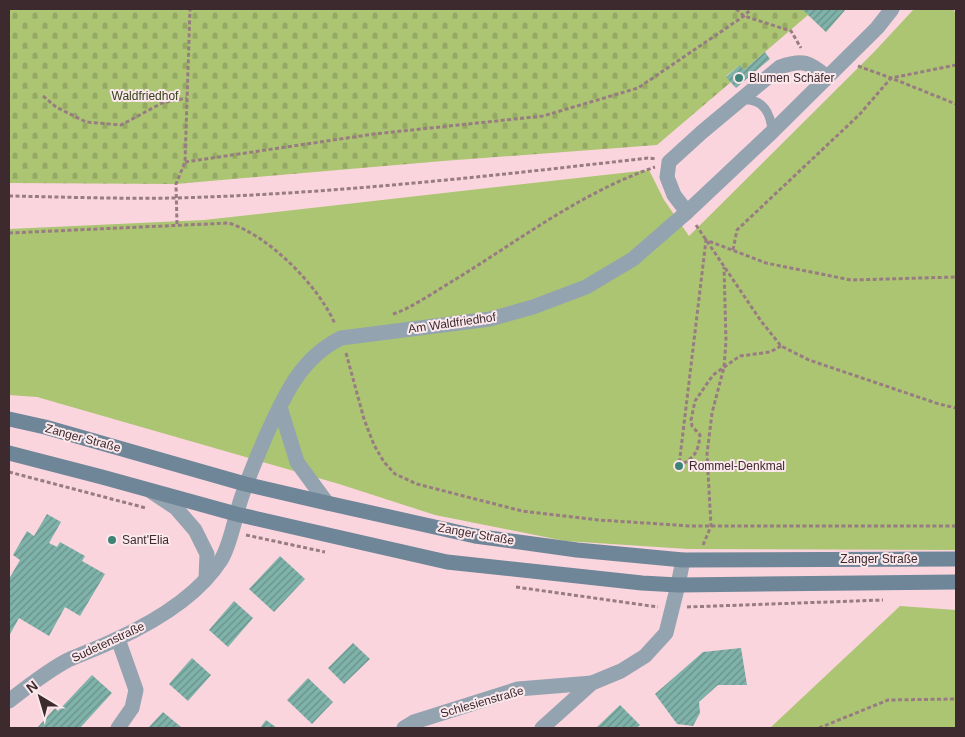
<svg xmlns="http://www.w3.org/2000/svg" width="965" height="737" font-family="Arial,sans-serif">
<style>
.grass{fill:#acc573}
.cemetery{fill:url(#cemetery-stones)}
.building{fill:url(#building-hatch)}
.lines{fill:none;stroke-linecap:round;stroke-linejoin:round}
.path{stroke:#987c82;stroke-width:3;stroke-dasharray:4 2.5;stroke-linecap:butt}
.lane{stroke:#94a3b0;stroke-width:9}
.street{stroke:#94a3b0;stroke-width:15}
.secondary{stroke:#6f8698;stroke-width:15}
.poi-dot{fill:#3e8378;stroke:#fbe8ec;stroke-width:2}
.labels{text-anchor:middle;stroke-width:4;stroke-linejoin:round;paint-order:stroke}
.poi-label{font-size:12px;fill:#3c2a2e;stroke:#fbe8ec;text-anchor:start}
.park-label{font-size:12px;fill:#364118;stroke:#fbe8ec}
.street-label{font-size:12px;fill:#3c2a2e;stroke:#fbe8ec}
</style>
<defs>
<pattern id="cemetery-stones" width="16" height="16" patternUnits="userSpaceOnUse" patternTransform="scale(1.25)"><rect width="16" height="16" fill="#acc573"/><path d="M2 7V4a2 2 0 0 1 4 0v3zM10 15v-3a2 2 0 0 1 4 0v3z" fill="#95a964"/></pattern>
<pattern id="building-hatch" width="6" height="6" patternUnits="userSpaceOnUse" patternTransform="scale(1.25)"><rect width="6" height="6" fill="#7fb2a9"/><path d="M-1 1l2-2M0 6l6-6M5 7l2-2" fill="none" stroke="#69918a"/></pattern>
</defs>
<rect width="100%" height="100%" fill="#fbd5dd"/>
<g class="grass">
<path d="M914,9H953L956,14V550L688,549L565,541L435,515L339,484L37,397L9,395V229L204,220L649,170L664,200L689,236L874,52Z"/>
<path d="M900,606L956,610V728H770Z"/>
</g>
<path class="cemetery" d="M9,9H846L826,32L808,15L744,70L739,66L726,76L731,82L657,145L443,161L176,184L9,183Z"/>
<g class="building">
<path d="M802,9H844L845,10L826,32Z"/>
<path d="M765,52L770,59L736,88L726,77L740,65L744,70Z"/>
<path d="M47,514L61,522L49,543L57,547L60,542L85,556L82,561L105,574L80,616L65,607L49,636L19,618L9,636V579L20,560L13,555L27,531L34,536Z"/>
<path d="M280,556L305,579L274,612L249,589Z"/>
<path d="M234,601L253,618L228,647L209,630Z"/>
<path d="M353,643L370,659L344,684L328,668Z"/>
<path d="M741,648L747,685H718L699,702L700,713L693,726L677,724L655,694L703,652Z"/>
<path d="M192,658L211,675L188,701L169,684Z"/>
<path d="M92,675L112,693L80,728L76,727L74,728H37L55,708L58,711Z"/>
<path d="M308,678L333,702L312,724L287,700Z"/>
<path d="M620,705L640,725L636,728H596Z"/>
<path d="M163,712L181,727L179,728H148Z"/>
<path d="M266,720L277,728H260Z"/>
</g>
<g class="lines">
<g class="path">
<path d="M736,9L744,16L791,31L801,48"/>
<path d="M858,66L891,78L956,65"/>
<path d="M43,96L56,107L86,122L121,125L162,103L187,98"/>
<path d="M185,162L374,134L543,116L638,88L744,16L751,9"/>
<path d="M9,196C64,197 119,199 175,198C333,194 491,176 648,158L656,159"/>
<path d="M177,224L176,184L185,162L190,9"/>
<path d="M696,225L761,321L781,346L809,360L939,404L956,408"/>
<path d="M9,233L229,223C269,236 318,285 335,324"/>
<path d="M733,250L737,230L859,115L891,78L956,104"/>
<path d="M393,314C410,309 439,289 456,279C521,239 582,192 655,167"/>
<path d="M781,346L770,352L740,356L713,375L695,401L691,420L692,426L700,435C698,453 695,457 679,466L706,240L766,263L851,280L956,277"/>
<path d="M346,353L364,419L374,445L384,462L395,474L417,484L522,511L599,520L691,526H956"/>
<path d="M9,472L146,508"/>
<path d="M246,535L325,552"/>
<path d="M703,545L711,526L707,454L712,413L724,367L726,341L724,267"/>
<path d="M516,587L658,607"/>
<path d="M687,607L883,600"/>
<path d="M819,728L888,700L956,699"/>
</g>
<path class="lane" d="M742,100C763,98 771,113 772,132"/>
<g class="street">
<path d="M687,212L674,195L667,177L669,162L702,132L780,67C803,59 809,62 827,77"/>
<path d="M280,407L297,462L327,503"/>
<path d="M152,492L176,508L195,530L207,554L206,579"/>
<path d="M118,639L136,690L132,708L118,728"/>
<path d="M9,701C27,687 47,671 68,660C84,653 101,647 117,639C156,621 198,596 221,560C230,546 235,518 240,502C247,480 256,459 265,438C284,397 299,359 341,338L490,319L533,307L586,287L633,259L687,212L772,132L877,28L892,9"/>
<path d="M404,728L414,722L518,689L592,683"/>
<path d="M542,728L592,683L621,671L645,656L666,633L678,585L683,560"/>
</g>
<g class="secondary">
<path d="M9,419L45,427L245,484L327,503L475,536L577,550L683,560L956,559"/>
<path d="M9,453L102,477L236,514L447,562L642,583L678,585L956,582"/>
</g>
</g>
<g class="poi-dot">
<circle cx="739" cy="78" r="5"/>
<circle cx="679" cy="466" r="5"/>
<circle cx="112" cy="540" r="5"/>
</g>
<g class="labels">
<g class="poi-label">
<text x="749" y="82">Blumen Schäfer</text>
<text x="689" y="470">Rommel-Denkmal</text>
<text x="122" y="544">Sant'Elia</text>
</g>
<g class="park-label">
<text x="145" y="100">Waldfriedhof</text>
</g>
<g class="street-label">
<text transform="translate(452 323) rotate(-8)" y="4">Am Waldfriedhof</text>
<text transform="translate(83 438) rotate(15)" y="4">Zanger Straße</text>
<text transform="translate(476 534) rotate(10)" y="4">Zanger Straße</text>
<text x="879" y="563">Zanger Straße</text>
<text transform="translate(108 642) rotate(-25)" y="4">Sudetenstraße</text>
<text transform="translate(482 702) rotate(-16)" y="4">Schlesienstraße</text>
</g>
</g>
<rect width="965" height="737" fill="none" stroke="#3c2a2e" stroke-width="20"/>
<g transform="translate(40 697) rotate(322)" stroke="#fbe8ec" stroke-width="4" paint-order="stroke">
<path d="M0-4L9 19L0 12L-9 19Z" fill="#3c2a2e"/>
<text y="-8" font-size="14" font-weight="bold" text-anchor="middle" fill="#3c2a2e">N</text>
</g>
</svg>
